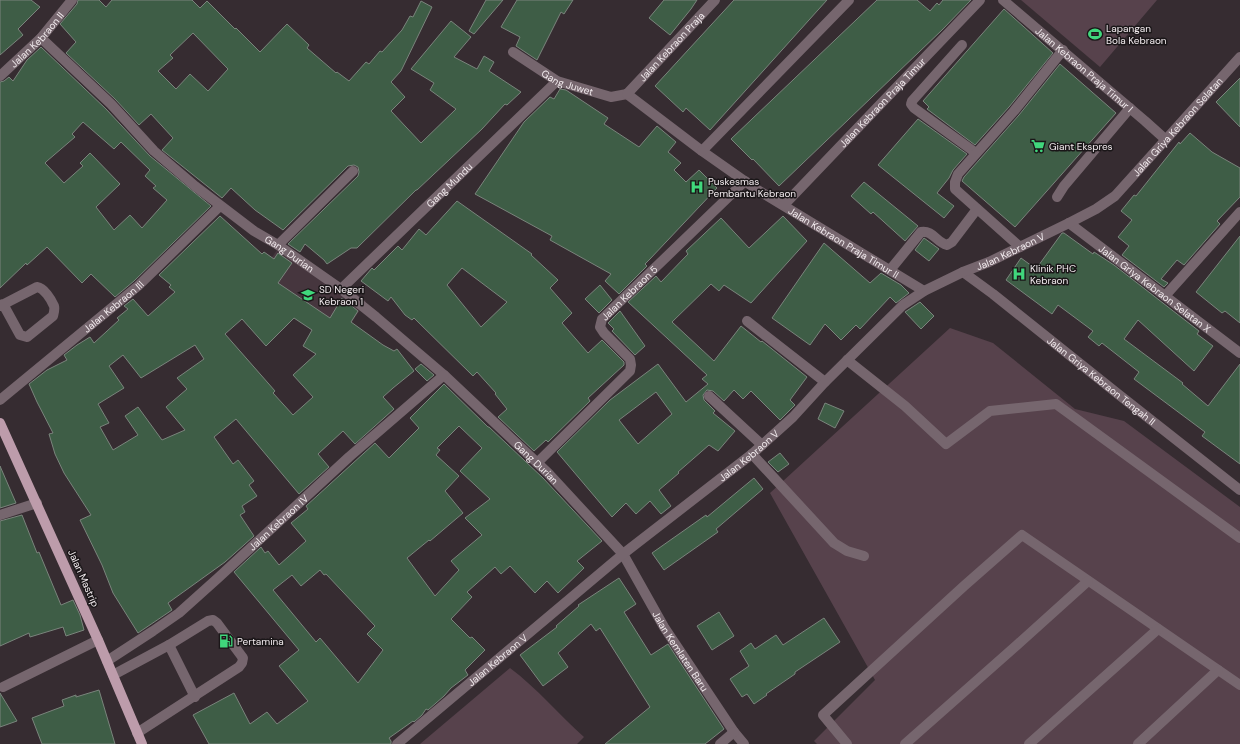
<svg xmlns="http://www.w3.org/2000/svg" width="1240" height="744" font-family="'DM Sans',sans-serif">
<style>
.built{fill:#46363e}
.green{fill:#57424c}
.building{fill:#3e5d46;stroke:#7a847c;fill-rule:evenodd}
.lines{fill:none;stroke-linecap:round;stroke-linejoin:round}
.minor{stroke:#76666e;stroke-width:10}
.major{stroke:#bd9cab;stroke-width:10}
.labels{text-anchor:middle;stroke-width:3;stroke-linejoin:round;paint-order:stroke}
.poi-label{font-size:10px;fill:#f2ebee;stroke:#1a1618;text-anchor:start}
.street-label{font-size:10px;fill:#f2ebee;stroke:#1a1618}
</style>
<rect width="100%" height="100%" fill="#362c31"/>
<path class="built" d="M281,244L316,266L366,301L336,346L250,290Z"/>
<g class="green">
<path d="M1021,0H1157L1100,67Z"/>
<path d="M950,328L993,343L1075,409L1124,421L1240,507V744H817L814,741L875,680L770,493Z"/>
<path d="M510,668C537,688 559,715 584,737L577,744H420Z"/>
</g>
<g class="building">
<path d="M0,0H31L40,7L18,29L23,35L0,55Z"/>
<path d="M78,0H99L106,7L112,0H192L200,8L207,1L235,29L236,28L260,52L287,24L309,45L307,48L336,73L337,72L349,81L366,62L369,64L380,51L382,52L402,30L410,16L413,17L421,1L432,7L401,71L391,82L405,97L391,111L421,143L456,109L430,90L434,83L411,69L451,21L471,37L454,57L477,69L484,56L494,62L489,71L521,92L507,105L505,104L482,129L417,190H416L357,248H351L327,264L324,260L305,244L300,252L288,244L358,176L359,172L358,167L354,165L348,166L283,230L255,210L231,188L222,198L162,150L173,138L151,114L139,125L115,99L66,53L76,42L60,24L77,4ZM193,33L228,69L208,91L190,74L176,89L158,71L173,58L170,55Z"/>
<path d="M486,0H503L474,34L469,31Z"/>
<path d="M517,0H573L564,14L561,12L537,60L516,46L520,37L501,27Z"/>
<path d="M664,0H697L691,9L670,35L649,18Z"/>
<path d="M734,0H827L710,130L686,108L683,112L655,86Z"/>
<path d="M877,0H917L930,11L937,3L939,5L943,0H971L942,30L779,186L753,159L752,160L731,139Z"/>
<path d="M1004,9L1053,53L1009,107L975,145L927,109L929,107L923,101Z"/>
<path d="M41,47L106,109L150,156L211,206L134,281L115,297L91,274L82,283L47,247L27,265L26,263L0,288V82L4,81L9,77L13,81L27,60ZM83,122L114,149L121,142L150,170L145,176L156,186L153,188L167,200L142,228L130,215L114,230L96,207L120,184L90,153L80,163L83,166L64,183L45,163L47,161L75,137L72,134Z"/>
<path d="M1060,64L1116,113L1015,227L962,181L964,177L1019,115Z"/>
<path d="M1240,78V127L1216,102Z"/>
<path d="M560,89L566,90L608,118L604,124L639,147L657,126L676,142L668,152L681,163L674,170L686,182L699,170L717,188L650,259L645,264L647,266L619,294L605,281L611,274L550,240L552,236L475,194L524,122L550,97L554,99Z"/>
<path d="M918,119L967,154L953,170L949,178L937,193L954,206L944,218L878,165Z"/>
<path d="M1190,133L1212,152L1240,168V197L1217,221L1220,224L1184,265L1177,260L1161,279L1168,283L1164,287L1122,255L1129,246L1118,237L1132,220L1121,211L1134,195L1136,196L1179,142L1180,144Z"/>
<path d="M864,182L918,226L905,241L873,212L871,214L851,196Z"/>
<path d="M457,201L532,254L531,255L558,280L550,288L572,313L562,323L588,353L602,340L624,362V365L588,398L590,401L548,442L546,440L534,451L498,417L507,409L495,394L496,393L477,372L473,376L414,318L412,320L405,315L391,297L388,301L361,281L372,268L374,270L398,246L402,250L419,229L426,235ZM462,268L507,302L481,327L447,285Z"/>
<path d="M220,216L262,254L264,252L274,259L278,253L292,263L278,283L330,318L342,298L358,311L351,322L383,345L394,351L397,349L414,371L393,388L383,397L394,409L355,444L343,431L318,454L329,467L299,494L236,419L214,437L233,464L238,460L254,481L249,485L257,496L242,506L245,512L240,515L254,536L225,562L168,603L172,610L138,633L113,593L102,565L80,520L91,515L64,473L55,454L49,434L53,433L37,402L29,384L47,370L67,360L64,355L77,345L90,337L94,343L119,320L117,318L128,309L124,306L133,299L148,316L175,292L169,287L171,285L159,275ZM294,318L312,330L303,346L316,354L293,375L313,397L293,415L273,393L275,391L225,334L242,319L266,346ZM195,345L204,359L177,378L187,389L166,407L185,430L162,440L138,407L125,416L138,435L113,450L100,427L109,423L98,404L124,388L109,366L123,355L141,378Z"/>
<path d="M783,216L807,241L751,303L724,285L719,291L711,284L672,322L714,361L741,326L761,342L762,341L807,377L790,400L795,405L780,420L751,391L743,399L734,390L724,401L713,391L707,390L703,395L704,400L715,411L713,413L735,431L718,451L709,445L678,472L679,473L659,490L671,506L661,514L650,501L636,514L626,503L612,517L557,452L610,400L658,364L686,402L708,384L702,379L707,375L628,302L656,276L661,282L688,254L686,251L721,218L749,248ZM656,392L672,414L638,444L619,420Z"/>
<path d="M1062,233H1064L1093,254L1094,252L1114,265L1199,331L1197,334L1213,346L1194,371L1138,320L1124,339L1183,383L1182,384L1208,406L1240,364V464L1202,436L1205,432L1134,379L1139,372L1102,343L1099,346L1088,337L1093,331L1058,305L1052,314L1006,280L1021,258L1036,269Z"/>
<path d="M1240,236V323L1225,311L1222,313L1196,292Z"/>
<path d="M924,238L939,249L929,261L915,250Z"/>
<path d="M824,243L870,283L881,273L901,285L909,293L896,303L890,297L860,329L856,325L841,340L825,324L810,345L772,318Z"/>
<path d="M600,285L612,300L599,313L585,299Z"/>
<path d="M920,302L934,316L921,329L905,312Z"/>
<path d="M620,311L645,346L635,355L612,331L614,329L608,323Z"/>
<path d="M421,364L434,375L427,381L415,369Z"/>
<path d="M444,384L488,427H489L543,478L602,541L577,561L584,568L558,593L547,581L535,593L510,566L501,574L495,567L467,592L472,597L451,619L470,638L472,637L485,650L465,670L468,675L451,688L444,696L428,710L426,709L422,715L414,722L413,721L389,738L391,741V744H209L193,715L234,693L250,724L267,712L277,724L308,701L279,666L299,650L234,572L261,547L265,553L268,551L279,565L306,541L291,523L308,509L306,506L375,443L389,458L419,428L410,418ZM459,426L482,448L460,471L490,499L465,518L482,535L451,561L459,570L435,596L407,558L429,540L430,541L463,513L445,491L459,476L436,455L440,450L437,448ZM320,570L324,575L326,574L375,626L367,634L383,650L358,683L320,638L316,642L273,590L292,575L301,586Z"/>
<path d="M825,403L844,411L835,428L818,419Z"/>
<path d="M780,453L789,464L778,472L768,462Z"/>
<path d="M0,466L16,503L0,508Z"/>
<path d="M754,478L763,489L716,529L718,532L664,570L652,553L706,515L707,517Z"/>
<path d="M22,515L37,553L39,552L61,605L73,600L80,615L84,630L66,636L63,627L30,637L29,633L0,646V521Z"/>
<path d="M619,578L636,604L624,612L651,655L668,644L724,729L705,744H605L650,707L600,628L596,631L591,624L558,653L568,667L543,686L520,655L557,627L556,626L579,606L578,605Z"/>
<path d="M719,612L734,636L712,650L697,626Z"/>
<path d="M824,618L840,642L795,672V674L766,694L767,695L754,704L747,694L742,697L730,679L749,666L740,651L751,643L755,649L776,635L783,645Z"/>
<path d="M99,690L115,744H42L32,718L64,706L62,700L76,695V697Z"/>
<path d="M0,693L17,721L0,727Z"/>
</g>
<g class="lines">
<g class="minor">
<path id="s1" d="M1003,0L1145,121L1165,139"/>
<path id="s2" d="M41,38L111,104L154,151L195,186L254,231L278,245L341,289L376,317L444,375L548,473L623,554L664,627L734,732L744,744"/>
<path d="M962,45L912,101L911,104L914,108L976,153"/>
<path id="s3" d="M513,52L557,81L611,97L627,94"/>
<path id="s4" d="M0,76L41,38L72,0"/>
<path id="s5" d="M627,94L702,151L756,189L924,291"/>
<path id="s6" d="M627,94L715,0"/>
<path d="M702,151L849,0"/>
<path d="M1057,197L1064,186L1130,108"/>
<path id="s7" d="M784,205L980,0"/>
<path id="s8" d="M1069,223L1240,353"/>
<path d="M278,245L353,171"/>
<path d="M1020,247L955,189V182L958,174L1014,111L1063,50"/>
<path d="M890,270L921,232C933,230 936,242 947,245L952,242L977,209"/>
<path id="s9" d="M963,272L993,294L1118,394L1240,490"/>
<path id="s10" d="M341,289L557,81"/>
<path d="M1165,296L1240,212"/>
<path d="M0,306L37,287C44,288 51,299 54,306C55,309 54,312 53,316L27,337L20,335L3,304"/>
<path d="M747,321L825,382"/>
<path d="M847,360L905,406L946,444L990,411L1056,404L1240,538"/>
<path d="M709,396L762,445"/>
<path id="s11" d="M0,400L138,286L220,206"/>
<path d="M752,454L834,543L847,551L864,556"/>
<path id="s12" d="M537,463L630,371L631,365L630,359L604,333L600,327L602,319L745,181"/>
<path d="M0,515L37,503"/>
<path d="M169,645L195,697"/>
<path id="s13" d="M107,661L153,631L179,613L218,578L349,457L444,375"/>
<path d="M113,675L169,645L208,621L213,620L217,623L243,658L242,663L239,667L137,733"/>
<path d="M3,687L98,640"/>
<path id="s14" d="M397,744L623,554L752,454L793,417L825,382L903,305L924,291L963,272L989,262L1069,223L1096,209L1115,196L1240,57"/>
<path d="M720,744L734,732"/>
<path d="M847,744L823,715L964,586L1022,535L1240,685"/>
<path d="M905,744L1017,645L1088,581"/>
<path d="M1029,744L1158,629"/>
<path d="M1138,744L1218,670"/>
</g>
<path class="major" d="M0,423L98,640L142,744"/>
</g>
<defs>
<g id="stadium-bare" transform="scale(1.08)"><path d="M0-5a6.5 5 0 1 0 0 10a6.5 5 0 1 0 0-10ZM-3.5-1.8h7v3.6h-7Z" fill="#40d77c" stroke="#1a1618" stroke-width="2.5" paint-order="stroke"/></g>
<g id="supermarket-bare" transform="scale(1.08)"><path d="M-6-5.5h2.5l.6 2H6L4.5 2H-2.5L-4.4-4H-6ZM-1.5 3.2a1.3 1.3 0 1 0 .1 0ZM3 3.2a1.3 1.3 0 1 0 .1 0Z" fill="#40d77c" stroke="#1a1618" stroke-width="2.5" paint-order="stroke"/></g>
<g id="hospital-bare" transform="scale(1.08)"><path d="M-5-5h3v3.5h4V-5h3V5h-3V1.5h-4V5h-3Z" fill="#40d77c" stroke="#1a1618" stroke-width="2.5" paint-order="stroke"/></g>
<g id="school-bare" transform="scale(1.08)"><path d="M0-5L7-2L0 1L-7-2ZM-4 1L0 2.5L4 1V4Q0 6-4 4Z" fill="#40d77c" stroke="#1a1618" stroke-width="2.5" paint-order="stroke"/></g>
<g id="fuel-bare" transform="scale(1.08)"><path d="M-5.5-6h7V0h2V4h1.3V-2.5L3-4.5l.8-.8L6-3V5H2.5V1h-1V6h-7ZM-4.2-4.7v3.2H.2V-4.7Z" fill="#40d77c" stroke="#1a1618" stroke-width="2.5" paint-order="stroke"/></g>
</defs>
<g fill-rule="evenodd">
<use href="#stadium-bare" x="1095" y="34"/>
<use href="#supermarket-bare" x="1038" y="146"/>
<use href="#hospital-bare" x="697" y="187"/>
<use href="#hospital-bare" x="1019" y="274"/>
<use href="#school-bare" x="308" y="295"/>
<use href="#fuel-bare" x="226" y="641"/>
</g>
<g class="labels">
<g class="poi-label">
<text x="1106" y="32">Lapangan<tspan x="1106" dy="12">Bola Kebraon</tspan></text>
<text x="1049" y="150">Giant Ekspres</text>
<text x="708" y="185">Puskesmas<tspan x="708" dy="12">Pembantu Kebraon</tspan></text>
<text x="1030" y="272">Klinik PHC<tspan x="1030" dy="12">Kebraon</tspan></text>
<text x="319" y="293">SD Negeri<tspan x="319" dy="12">Kebraon 1</tspan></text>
<text x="237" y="645">Pertamina</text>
</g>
<g class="street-label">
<text dy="4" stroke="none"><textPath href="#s4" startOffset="52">Jalan Kebraon II</textPath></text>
<text dy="4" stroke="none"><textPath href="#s6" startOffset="65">Jalan Kebraon Praja</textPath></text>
<text dy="4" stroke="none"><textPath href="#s1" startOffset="107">Jalan Kebraon Praja Timur I</textPath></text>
<text dy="4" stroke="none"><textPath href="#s3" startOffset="63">Gang Juwet</textPath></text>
<text dy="4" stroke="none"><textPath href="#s7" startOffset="142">Jalan Kebraon Praja Timur</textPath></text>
<text dy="4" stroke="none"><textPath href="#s14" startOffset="1003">Jalan Griya Kebraon Selatan</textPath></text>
<text dy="4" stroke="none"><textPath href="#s10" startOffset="150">Gang Mundu</textPath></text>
<text dy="4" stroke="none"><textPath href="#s5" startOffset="263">Jalan Kebraon Praja Timur II</textPath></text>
<text dy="4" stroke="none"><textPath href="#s14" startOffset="791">Jalan Kebraon V</textPath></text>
<text dy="4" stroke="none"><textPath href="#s2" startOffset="330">Gang Durian</textPath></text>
<text dy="4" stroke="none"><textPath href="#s8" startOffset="108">Jalan Griya Kebraon Selatan X</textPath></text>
<text dy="4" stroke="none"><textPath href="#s12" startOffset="233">Jalan Kebraon 5</textPath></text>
<text dy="4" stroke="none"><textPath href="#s11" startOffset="147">Jalan Kebraon III</textPath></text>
<text dy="4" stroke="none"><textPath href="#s9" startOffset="176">Jalan Griya Kebraon Tengah II</textPath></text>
<text dy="4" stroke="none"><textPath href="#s14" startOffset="455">Jalan Kebraon V</textPath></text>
<text dy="4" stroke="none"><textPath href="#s2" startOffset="654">Gang Durian</textPath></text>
<text dy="4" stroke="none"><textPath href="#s13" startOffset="221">Jalan Kebraon IV</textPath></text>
<text transform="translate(84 578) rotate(66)" y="4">Jalan Mastrip</text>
<text dy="4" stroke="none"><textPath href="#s2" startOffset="893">Jalan Kemlaten Baru</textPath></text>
<text dy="4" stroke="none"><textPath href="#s14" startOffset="131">Jalan Kebraon V</textPath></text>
</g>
</g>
</svg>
